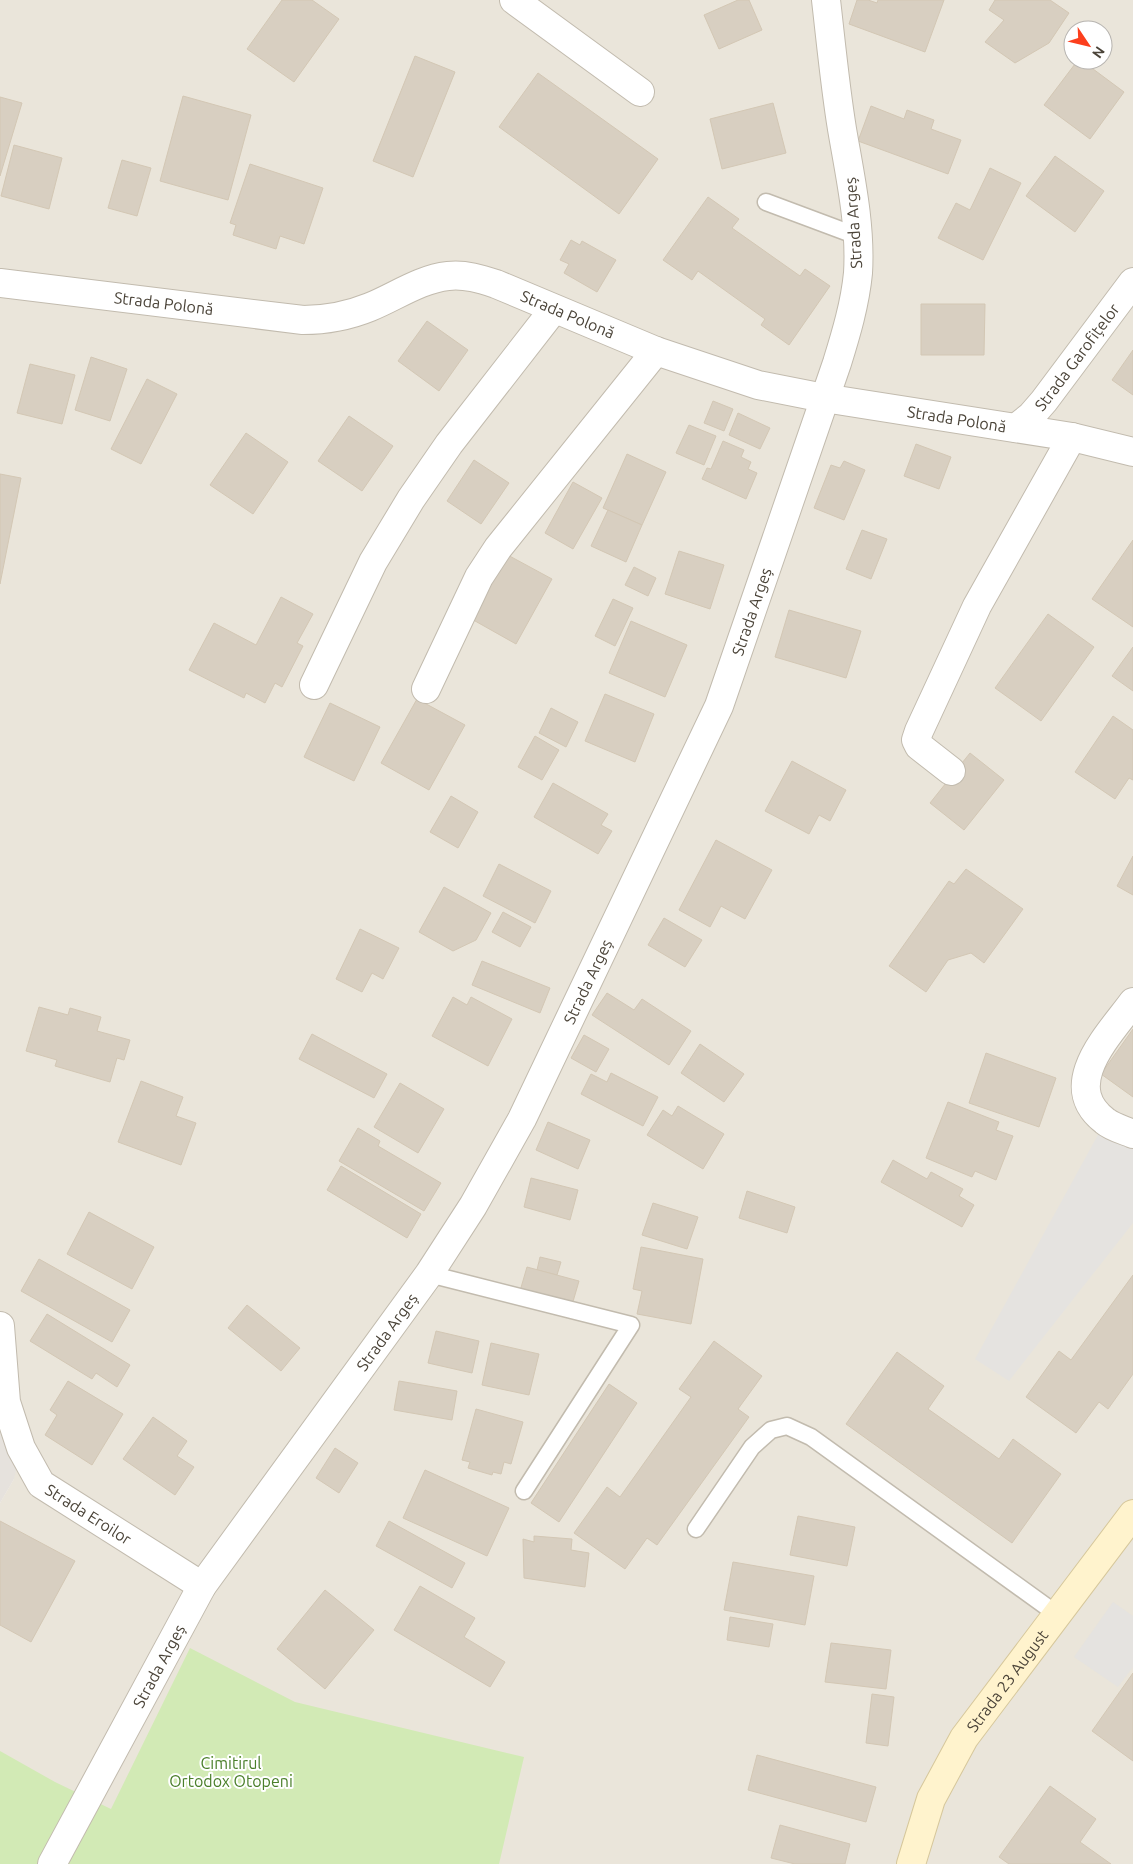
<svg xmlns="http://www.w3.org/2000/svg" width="1133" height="1864" font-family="Ubuntu,sans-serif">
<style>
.residential{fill:#eae5da;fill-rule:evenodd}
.industrial{fill:#e6e2dd}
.green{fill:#d2eab5}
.parking{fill:#e5e3e0}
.building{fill:#d8cfc1;stroke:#d3c7b4}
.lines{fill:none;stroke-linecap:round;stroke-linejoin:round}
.service-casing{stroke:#c2bbae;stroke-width:19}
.minor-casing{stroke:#c2bbae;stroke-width:30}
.secondary-casing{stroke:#d6c79b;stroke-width:30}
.service{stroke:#fff;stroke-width:16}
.minor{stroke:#fff;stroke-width:28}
.secondary{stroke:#fff3cd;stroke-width:28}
.labels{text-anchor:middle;stroke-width:4;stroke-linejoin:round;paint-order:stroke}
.street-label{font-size:16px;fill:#4b4439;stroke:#fff}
.park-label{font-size:16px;fill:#4a7f2a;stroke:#fff}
</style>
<rect width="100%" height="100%" fill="#f6f3ec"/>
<path class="residential" d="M0,0H1133V1864H0V1503L14,1479L0,1326ZM1073,30H1103V60H1073Z"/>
<path class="industrial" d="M0,1326L21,1448L14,1479L0,1503Z"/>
<path class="green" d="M190,1648L295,1702L524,1757L499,1864H0V1751L55,1782L111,1809Z"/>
<g class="parking">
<path d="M1105,1122L1133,1123V1223L1009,1381L975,1359Z"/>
<path d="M1113,1602L1133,1616V1667L1118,1687L1074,1657Z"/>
</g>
<g class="building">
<path d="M282,0H312L339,19L294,82L247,49Z"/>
<path d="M738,0H749L762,30L719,49L704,15Z"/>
<path d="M857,0H868L877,3L878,0H944L925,52L849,24Z"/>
<path d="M995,0H1050L1069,13L1049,43L1015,63L985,42L1004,20L989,10Z"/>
<path d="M415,56L455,72L413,177L373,161Z"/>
<path d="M1078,60H1081L1124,92L1090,139L1044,105Z"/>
<path d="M538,73L658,159L619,214L499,127Z"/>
<path d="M183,96L251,115L228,200L160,181Z"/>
<path d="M0,97L22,103L0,176Z"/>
<path d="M773,103L786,153L722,169L710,119Z"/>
<path d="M871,106L904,119L907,110L934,120L931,129L961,140L948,174L858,141Z"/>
<path d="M14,145L62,158L49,209L1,196Z"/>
<path d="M1055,156L1104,191L1075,232L1026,196Z"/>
<path d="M122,160L151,168L137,216L108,208Z"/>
<path d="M250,164L323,188L304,244L280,236L276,249L233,235L236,225L230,223Z"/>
<path d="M990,168L1021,183L983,260L938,238L956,203L970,210Z"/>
<path d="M708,197L739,219L732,228L800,276L805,269L830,286L789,345L761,325L765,319L698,271L692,280L663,260Z"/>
<path d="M571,240L580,245L582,241L616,260L597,292L564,273L569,264L560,260Z"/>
<path d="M921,304H985L984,355H921Z"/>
<path d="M427,321L468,350L439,391L398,361Z"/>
<path d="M1133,350V395L1112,380Z"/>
<path d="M91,357L127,369L110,421L75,410Z"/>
<path d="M30,364L75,375L62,424L17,413Z"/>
<path d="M147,379L177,394L141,464L111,449Z"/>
<path d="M713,401L733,409L724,431L704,423Z"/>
<path d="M738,413L770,428L760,449L729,435Z"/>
<path d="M349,416L393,446L362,491L318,461Z"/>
<path d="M689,425L716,436L704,465L676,453Z"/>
<path d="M246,433L288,462L253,514L210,485Z"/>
<path d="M723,441L744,450L741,457L751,462L748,469L757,473L746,499L702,479L707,468L711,469Z"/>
<path d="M916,444L951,457L939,489L904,476Z"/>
<path d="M627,454L666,472L642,525L603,508Z"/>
<path d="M474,460L509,483L481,524L447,501Z"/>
<path d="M844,461L865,470L844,520L814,508L831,465L840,468Z"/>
<path d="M0,474L21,478L0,584Z"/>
<path d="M573,482L602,498L573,549L545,533Z"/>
<path d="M608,510L642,525L626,562L591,546Z"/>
<path d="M862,530L887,539L871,579L846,569Z"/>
<path d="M1133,540V627L1092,599Z"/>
<path d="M679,551L724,565L710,609L665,594Z"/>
<path d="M504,553L552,579L516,644L468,617Z"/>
<path d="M634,567L656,578L648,596L625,585Z"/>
<path d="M281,597L313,614L297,643L303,646L282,687L275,683L265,703L246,693L244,698L189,670L214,623L256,645Z"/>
<path d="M613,599L633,608L615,646L595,636Z"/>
<path d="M789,610L861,631L846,678L775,657Z"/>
<path d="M1048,614L1094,647L1041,721L995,688Z"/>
<path d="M631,621L687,645L665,697L609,673Z"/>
<path d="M1133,647V691L1112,676Z"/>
<path d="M605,694L654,714L635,762L585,741Z"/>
<path d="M417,699L465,725L429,790L381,763Z"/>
<path d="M330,703L380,727L354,781L304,757Z"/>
<path d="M551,708L578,722L566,747L539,733Z"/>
<path d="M1113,716L1133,730V780L1129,778L1115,799L1075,772Z"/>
<path d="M535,736L559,750L542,780L518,767Z"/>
<path d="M970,753L1004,780L964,830L930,803Z"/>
<path d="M792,761L846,790L830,821L819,815L809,834L765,811Z"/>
<path d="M553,783L608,814L601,825L612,831L598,854L534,817Z"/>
<path d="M451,796L478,812L458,848L430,832Z"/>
<path d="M716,840L772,870L745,919L721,906L710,927L679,910Z"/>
<path d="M1133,856V895L1117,886Z"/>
<path d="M499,864L551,891L535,923L483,896Z"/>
<path d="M966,869L1023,909L984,963L971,953L948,960L926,992L889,966L949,881L954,884Z"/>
<path d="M444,887L491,913L476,940L453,951L419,932Z"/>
<path d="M503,912L531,927L520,947L492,932Z"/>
<path d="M664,918L702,940L685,967L648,945Z"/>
<path d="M360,929L399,948L383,979L372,973L362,992L336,979Z"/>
<path d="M482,961L550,988L540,1013L472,985Z"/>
<path d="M607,993L634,1010L642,999L691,1031L669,1065L592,1015Z"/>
<path d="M453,997L467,1005L471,997L512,1019L488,1066L432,1036Z"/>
<path d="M39,1007L68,1015L70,1008L101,1017L97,1031L130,1040L124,1060L117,1058L110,1082L55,1066L57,1060L26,1051Z"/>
<path d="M1133,1029V1097L1101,1074Z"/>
<path d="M312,1034L387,1074L374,1098L299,1059Z"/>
<path d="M584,1035L609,1049L596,1072L571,1058Z"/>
<path d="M700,1044L744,1074L724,1102L681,1073Z"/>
<path d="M986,1053L1056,1078L1039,1127L969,1103Z"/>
<path d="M611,1073L658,1097L643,1126L581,1094L591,1074L607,1082Z"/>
<path d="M141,1081L183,1097L176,1116L196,1123L181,1165L118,1142Z"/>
<path d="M400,1083L444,1109L418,1153L374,1127Z"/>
<path d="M948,1102L999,1122L996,1130L1013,1136L996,1180L975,1171L972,1177L926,1158Z"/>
<path d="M678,1106L724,1134L703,1169L647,1135L663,1110L672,1116Z"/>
<path d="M548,1122L590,1140L578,1169L536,1150Z"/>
<path d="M358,1128L380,1141L378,1146L441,1183L424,1211L339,1161Z"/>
<path d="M893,1160L927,1179L931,1172L963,1189L959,1196L974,1205L962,1227L881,1182Z"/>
<path d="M341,1166L421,1214L407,1238L327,1190Z"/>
<path d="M531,1178L578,1190L570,1220L524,1207Z"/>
<path d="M747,1191L795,1207L787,1233L739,1218Z"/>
<path d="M653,1203L698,1217L687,1249L642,1235Z"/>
<path d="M89,1212L154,1247L132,1289L67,1254Z"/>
<path d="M641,1247L703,1259L691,1324L637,1314L642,1291L633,1289Z"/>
<path d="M540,1257L561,1262L557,1275L537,1270Z"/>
<path d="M39,1259L130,1310L112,1342L21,1291Z"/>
<path d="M527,1267L579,1281L572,1305L520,1291Z"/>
<path d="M1133,1275V1374L1108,1409L1099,1402L1076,1433L1026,1397L1059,1351L1071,1360Z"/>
<path d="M247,1305L300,1348L281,1371L228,1328Z"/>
<path d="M47,1314L130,1365L117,1387L96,1373L92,1379L30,1341Z"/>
<path d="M436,1331L479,1341L472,1373L428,1363Z"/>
<path d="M714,1341L762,1376L738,1409L749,1417L657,1545L647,1538L625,1569L574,1533L607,1487L620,1497L691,1397L679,1389Z"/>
<path d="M491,1343L539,1354L529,1395L482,1385Z"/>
<path d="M897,1352L944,1386L928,1409L999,1459L1013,1439L1061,1474L1012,1543L846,1424Z"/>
<path d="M68,1381L123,1414L92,1465L45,1435L57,1415L50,1410Z"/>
<path d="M399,1381L457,1391L452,1420L394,1410Z"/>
<path d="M609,1384L637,1403L559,1522L531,1503Z"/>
<path d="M476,1409L523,1422L511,1464L504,1462L501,1474L493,1472L492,1475L468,1468L470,1462L462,1460Z"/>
<path d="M153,1417L187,1441L177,1456L194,1467L175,1495L123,1459Z"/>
<path d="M335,1448L358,1463L339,1493L316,1478Z"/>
<path d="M425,1470L509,1508L487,1556L403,1518Z"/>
<path d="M798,1516L855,1527L847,1566L790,1555Z"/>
<path d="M0,1521L75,1561L31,1642L0,1625Z"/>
<path d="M389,1521L465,1563L452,1588L376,1546Z"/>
<path d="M534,1536L572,1539L571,1550L589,1553L585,1587L524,1578L523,1539L534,1542Z"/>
<path d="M733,1562L814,1576L805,1625L724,1610Z"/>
<path d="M420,1586L475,1618L464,1637L505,1662L490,1687L394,1630Z"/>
<path d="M325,1590L374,1630L325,1689L277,1649Z"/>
<path d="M730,1617L773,1624L769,1647L727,1640Z"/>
<path d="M831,1643L891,1650L886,1689L825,1682Z"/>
<path d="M1133,1673V1761L1092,1731Z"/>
<path d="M872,1694L894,1697L888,1746L866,1743Z"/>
<path d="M757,1755L876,1787L866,1822L748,1790Z"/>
<path d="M1050,1786L1096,1819L1080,1842L1111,1864H1009L999,1857Z"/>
<path d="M780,1825L850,1844L845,1864H795L771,1858Z"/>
</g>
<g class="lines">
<g class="service-casing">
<g id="service">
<path d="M766,202L857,236"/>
<path d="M429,1274L631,1325L524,1491"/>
<path d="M696,1529L752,1447L771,1430L787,1426L811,1437L1058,1615"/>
</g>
</g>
<g class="minor-casing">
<g id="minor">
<path d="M514,0L640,92"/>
<path id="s1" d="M0,283L303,320C326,320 348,316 370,307C395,297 420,279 448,276C465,274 481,279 496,284L656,351L758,385L824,398L1072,437L1133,452"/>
<path id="s2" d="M1016,428L1031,416L1044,401L1133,282"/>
<path d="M314,685L373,562L411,499L449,444L554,309"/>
<path d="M426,689L479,577L498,548L656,351"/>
<path d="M951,771L919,746L916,740L919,731L977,606L1072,437"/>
<path d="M1133,1002C1109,1035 1058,1085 1105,1121C1112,1127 1124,1130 1133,1134"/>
<path id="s3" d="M0,1326L6,1402L21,1448L41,1484L202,1586"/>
<path id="s4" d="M52,1864L202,1586L429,1274L473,1206L522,1119L719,706L837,363C846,334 855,304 858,273C861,225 850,176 842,129C835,86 831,43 826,0"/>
</g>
</g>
<g class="secondary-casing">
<g id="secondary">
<path id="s5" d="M911,1864L931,1799L964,1738L1133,1514"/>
</g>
</g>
<use href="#service" class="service"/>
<use href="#minor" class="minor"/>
<use href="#secondary" class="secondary"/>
</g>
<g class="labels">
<g class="street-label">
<text transform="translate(853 223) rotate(-94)" y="6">Strada Argeș</text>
<text dy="6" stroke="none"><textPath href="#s1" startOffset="165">Strada Polonă</textPath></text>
<text dy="6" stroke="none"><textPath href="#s1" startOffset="585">Strada Polonă</textPath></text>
<text dy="6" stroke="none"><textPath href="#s2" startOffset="94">Strada Garofițelor</textPath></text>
<text dy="6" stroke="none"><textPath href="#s1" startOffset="990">Strada Polonă</textPath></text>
<text dy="6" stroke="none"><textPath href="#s4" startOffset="1440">Strada Argeș</textPath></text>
<text dy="6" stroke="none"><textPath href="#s4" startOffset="1035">Strada Argeș</textPath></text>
<text dy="6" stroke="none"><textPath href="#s4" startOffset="630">Strada Argeș</textPath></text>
<text dy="6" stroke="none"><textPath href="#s3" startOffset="222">Strada Eroilor</textPath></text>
<text dy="6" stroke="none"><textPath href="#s4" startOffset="225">Strada Argeș</textPath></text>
<text dy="6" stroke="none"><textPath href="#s5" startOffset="209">Strada 23 August</textPath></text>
</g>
<g class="park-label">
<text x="231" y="1769">Cimitirul<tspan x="231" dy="18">Ortodox Otopeni</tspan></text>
</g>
</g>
<g transform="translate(1088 45) rotate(125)"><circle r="24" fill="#ffffff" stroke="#b7b4b0"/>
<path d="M0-4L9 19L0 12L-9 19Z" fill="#fc3f1d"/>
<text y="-8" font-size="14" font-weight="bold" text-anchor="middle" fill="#4b4439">N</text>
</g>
</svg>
